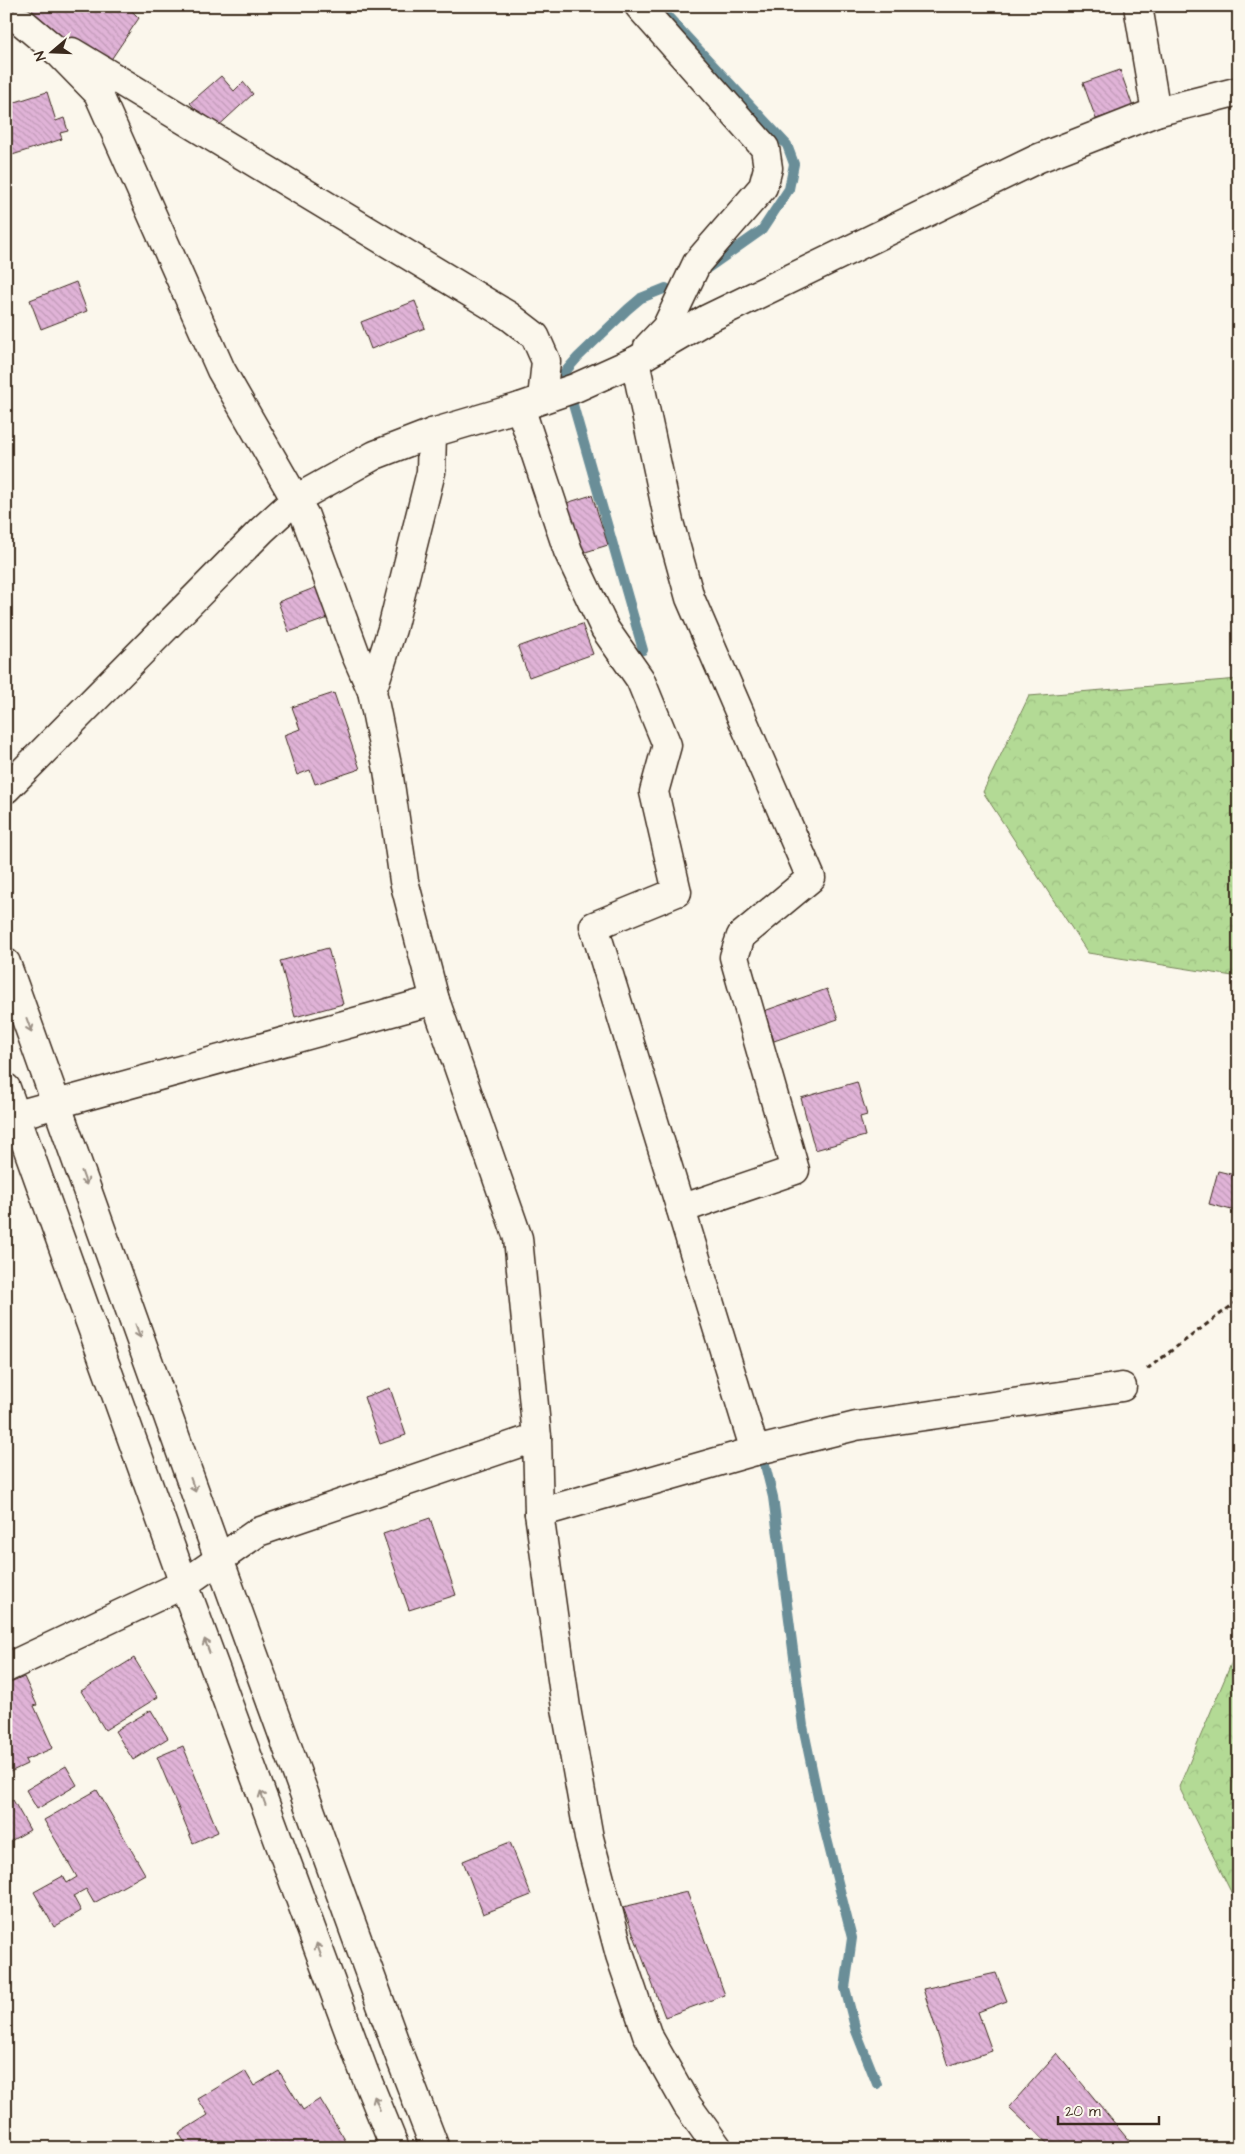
<svg xmlns="http://www.w3.org/2000/svg" width="1245" height="2154" font-family="'Architects Daughter',sans-serif">
<style>
.forest{fill:url(#forest-crowns);stroke:#77825a}
.lines{fill:none;stroke-linecap:round;stroke-linejoin:round}
.stream{stroke:#6a8e98;stroke-width:10}
.building{fill:url(#building-back-hatch);stroke:#3b2a1e}
.minor-casing{stroke:#3b2a1e;stroke-width:31}
.path{stroke:#3b2a1e;stroke-width:3;stroke-dasharray:5 4;stroke-linecap:butt}
.minor{stroke:#fbf7ec;stroke-width:28}
.oneway{stroke:#9b9085}
</style>
<defs>
<pattern id="forest-crowns" width="20" height="18" patternUnits="userSpaceOnUse" patternTransform="scale(1.25)"><rect width="20" height="18" fill="#b3da95"/><path d="M2 6a3 3 0 1 1 6 0M12 15a3 3 0 1 1 6 0" fill="none" stroke="#9bbb80"/></pattern>
<pattern id="building-back-hatch" width="6" height="6" patternUnits="userSpaceOnUse" patternTransform="scale(1.25)"><rect width="6" height="6" fill="#e0b3d7"/><path d="M-1 5l2 2M0 0l6 6M5-1l2 2" fill="none" stroke="#c19ab8"/></pattern>
</defs>
<rect width="100%" height="100%" fill="#fbf7ec"/>
<filter id="ink" filterUnits="userSpaceOnUse"><feTurbulence type="fractalNoise" baseFrequency=".02" numOctaves="2"/><feDisplacementMap in="SourceGraphic" scale="10" xChannelSelector="R" yChannelSelector="G"/><feConvolveMatrix kernelMatrix="1 2 1 2 8 2 1 2 1" color-interpolation-filters="sRGB"/></filter>
<g filter="url(#ink)">
<g class="forest">
<path d="M1239,679V977L1088,953L983,792L1029,696Z"/>
<path d="M1239,1645V1897L1234,1898L1179,1787Z"/>
</g>
<g class="lines">
<g class="stream">
<path d="M658,6L787,145L794,164L789,189L762,230L708,268"/>
<path d="M643,650L564,373L578,357L628,309L641,298L666,288"/>
<path d="M765,1465L773,1497L803,1726L825,1831L852,1938L845,1988L856,2031L877,2084"/>
</g>
</g>
<g class="building">
<path d="M35,6H127L139,18L108,64L28,17Z"/>
<path d="M1120,70L1133,107L1096,119L1083,83Z"/>
<path d="M221,76L234,91L243,82L253,94L214,130L190,103Z"/>
<path d="M47,92L56,121L64,118L68,131L60,133L62,139L6,157V105Z"/>
<path d="M76,282L87,311L41,329L30,300Z"/>
<path d="M415,301L425,328L371,349L361,322Z"/>
<path d="M592,495L608,545L579,554L563,504Z"/>
<path d="M322,585L334,616L289,632L278,602Z"/>
<path d="M582,624L593,654L529,677L518,647Z"/>
<path d="M334,693L360,769L315,784L310,770L297,775L284,735L300,729L292,707Z"/>
<path d="M328,948L343,1004L295,1017L280,961Z"/>
<path d="M827,989L838,1019L774,1041L764,1011Z"/>
<path d="M857,1082L867,1115L860,1117L865,1136L815,1150L801,1098Z"/>
<path d="M1218,1171L1239,1176V1212L1209,1204Z"/>
<path d="M390,1388L406,1435L380,1444L364,1397Z"/>
<path d="M430,1518L456,1595L409,1610L383,1534Z"/>
<path d="M134,1658L158,1697L105,1730L81,1691Z"/>
<path d="M24,1677L37,1705L34,1706L53,1748L25,1760L27,1764L10,1772L6,1768V1685Z"/>
<path d="M151,1710L168,1738L133,1760L115,1731Z"/>
<path d="M183,1746L218,1832L193,1843L157,1757Z"/>
<path d="M66,1766L77,1785L37,1809L26,1790Z"/>
<path d="M97,1790L145,1874L94,1903L86,1889L73,1896L81,1911L54,1927L34,1892L63,1876L67,1883L77,1877L44,1820Z"/>
<path d="M13,1800L30,1830L7,1843L6,1804Z"/>
<path d="M510,1842L531,1895L483,1914L463,1861Z"/>
<path d="M687,1892L725,1995L665,2017L623,1907Z"/>
<path d="M996,1973L1007,2001L978,2012L992,2051L948,2066L923,1989Z"/>
<path d="M1057,2053L1135,2148H1052L1009,2107Z"/>
<path d="M245,2071L254,2086L279,2071L303,2110L320,2099L350,2148H188L179,2133L208,2115L198,2099Z"/>
</g>
<g class="lines">
<g class="minor-casing">
<g id="minor">
<path d="M639,6L765,148L768,168L763,187L697,263L666,328L648,347"/>
<path d="M1138,6L1156,112"/>
<path d="M22,22L59,53L98,93L221,370L305,516L356,655L372,691"/>
<path d="M72,52L509,316L535,336L546,361L542,399"/>
<path d="M635,361L669,522L690,598L811,878L741,936L734,957L795,1170L681,1209"/>
<path d="M520,407L568,551L605,629L640,679L667,745L654,792L677,892L594,926L755,1451"/>
<path d="M432,433L431,472L392,629L372,691L388,770L404,881L435,1000L518,1238L537,1437L539,1513L566,1708L589,1838L620,1955L647,2034L687,2105L718,2148"/>
<path d="M6,789L262,530L296,499L375,455L432,433L520,407L575,388L635,361L707,319L1039,158L1156,112L1239,91"/>
<path d="M6,963L219,1559L400,2057L435,2148"/>
<path d="M6,1088L184,1584L364,2072L395,2148"/>
<path d="M6,1118L435,1000"/>
<path d="M539,1513L755,1451L856,1426L1122,1387"/>
<path d="M6,1668L184,1584L258,1532L537,1437"/>
</g>
</g>
<path class="path" d="M1147,1369L1239,1300"/>
<use href="#minor" class="minor"/>
</g>
<defs><path id="oneway-shaft" d="M-6 0H5M1.5-3L5.5 0L1.5 3" fill="none" stroke-width="1.6" stroke-linecap="round" stroke-linejoin="round" transform="scale(1.25)"/></defs>
<g class="oneway">
<use href="#oneway-shaft" transform="translate(29 1025) rotate(70)"/>
<use href="#oneway-shaft" transform="translate(84 1178) rotate(70)"/>
<use href="#oneway-shaft" transform="translate(138 1331) rotate(70)"/>
<use href="#oneway-shaft" transform="translate(193 1485) rotate(70)"/>
<use href="#oneway-shaft" transform="translate(207 1646) rotate(-110)"/>
<use href="#oneway-shaft" transform="translate(263 1798) rotate(-110)"/>
<use href="#oneway-shaft" transform="translate(319 1950) rotate(-110)"/>
<use href="#oneway-shaft" transform="translate(377 2103) rotate(-112)"/>
</g>
</g>
<rect width="1245" height="2154" fill="none" stroke="#fbf7ec" stroke-width="25"/>
<rect x="12" y="12" width="1220" height="2129" fill="none" stroke="#3b2a1e" stroke-width="2" filter="url(#ink)"/>
<g transform="translate(52 52) rotate(251)" stroke="#fbf7ec" stroke-width="4" paint-order="stroke">
<path d="M0-4L9 19L0 12L-9 19Z" fill="#3b2a1e"/>
<text y="-8" font-size="14" font-weight="bold" text-anchor="middle" fill="#3b2a1e">N</text>
</g>
<path d="M1058 2116v8h101v-8" fill="none" stroke="#3b2a1e" stroke-width="2.5"/>
<text x="1065" y="2116" font-size="15" fill="#3b2a1e" stroke="#fbf7ec" stroke-width="4" paint-order="stroke">20 m</text>
</svg>
